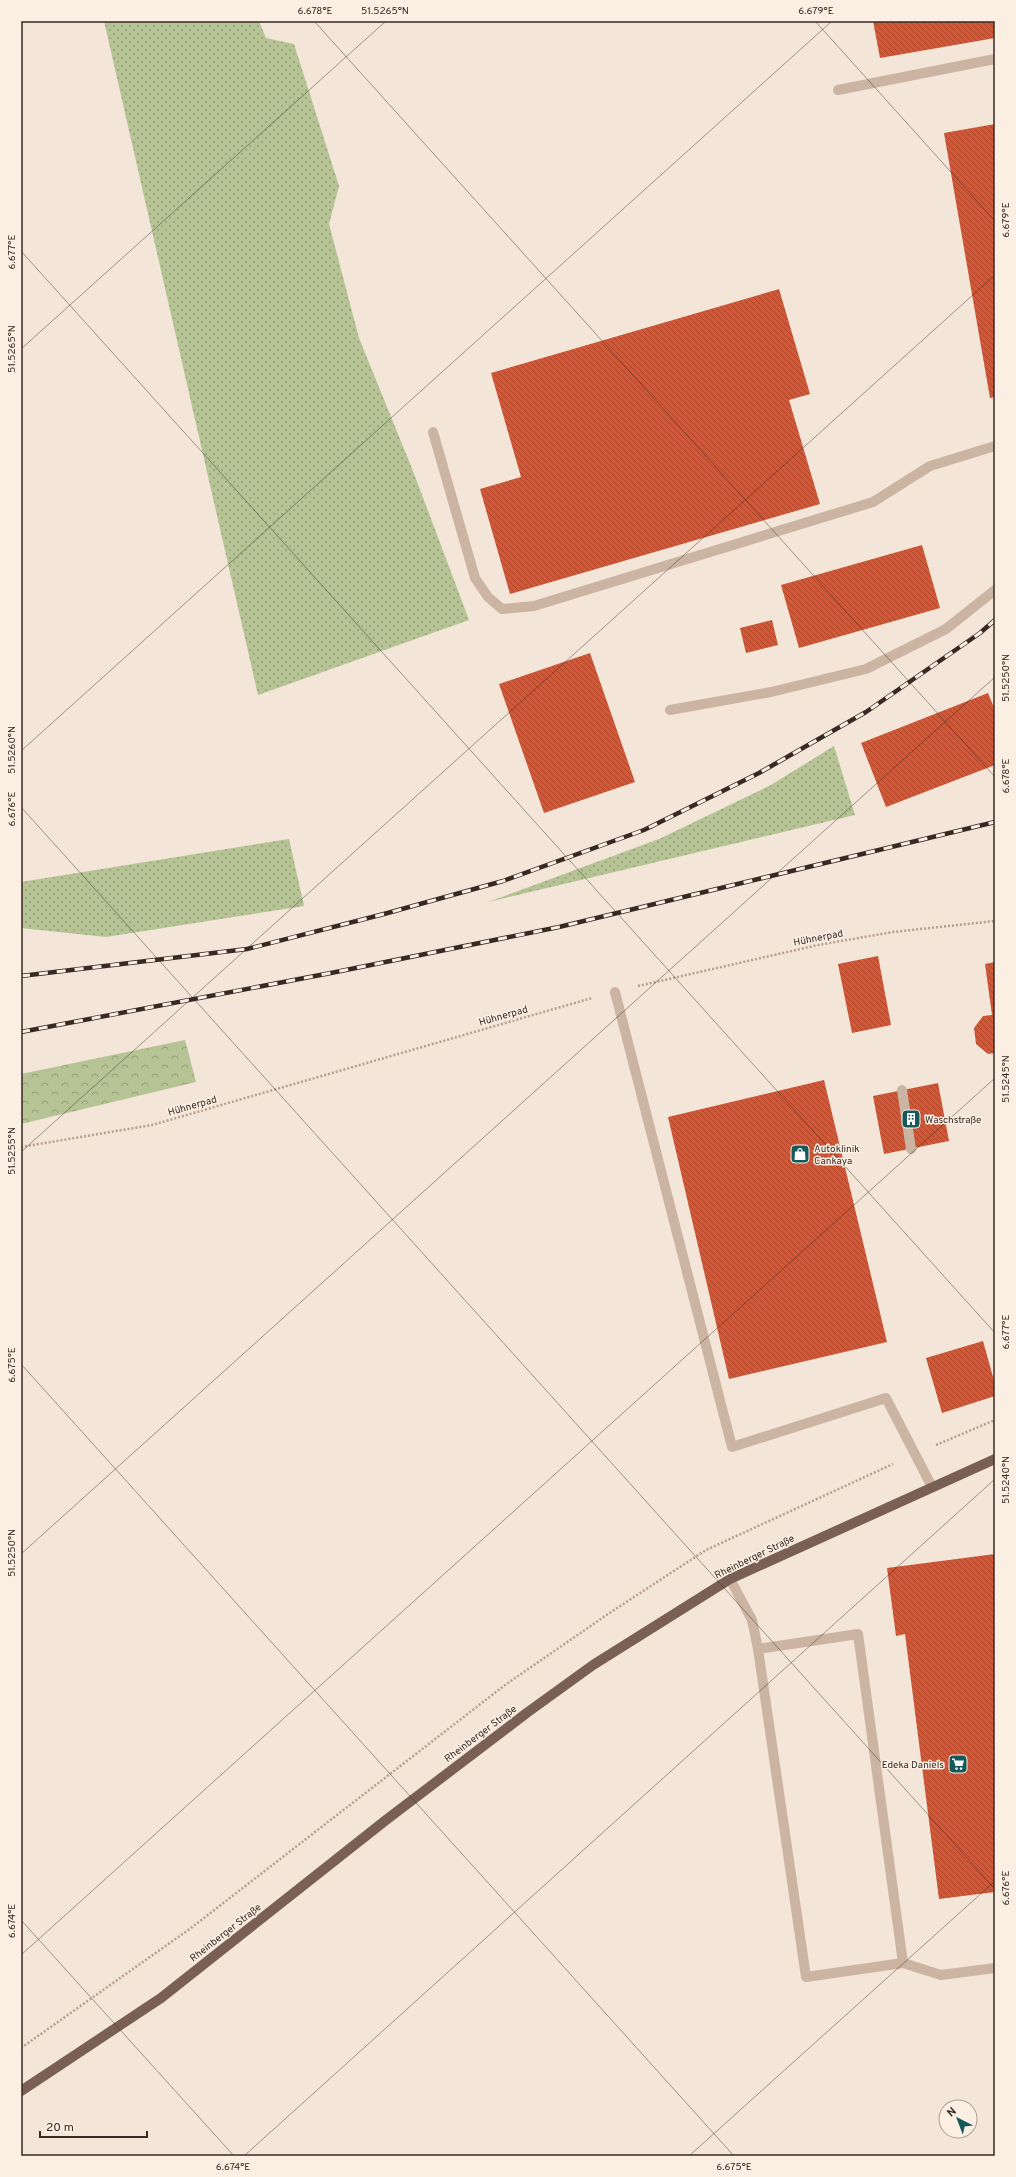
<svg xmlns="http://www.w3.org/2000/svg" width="1016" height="2177" font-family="Overpass,sans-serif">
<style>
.grass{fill:url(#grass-dots)}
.forest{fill:url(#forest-crowns)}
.building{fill:url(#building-back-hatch)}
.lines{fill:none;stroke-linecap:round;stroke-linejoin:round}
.path{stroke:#b89e8c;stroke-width:2.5;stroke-dasharray:2 2;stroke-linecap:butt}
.minor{stroke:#ccb4a2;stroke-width:10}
.major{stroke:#7a6054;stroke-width:10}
.rail-casing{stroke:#362a25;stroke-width:4.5}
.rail{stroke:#fbefe3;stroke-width:3;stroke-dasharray:9;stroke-linecap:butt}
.ticks{fill:none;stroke:#362a25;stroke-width:1;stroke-opacity:0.45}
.labels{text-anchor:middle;stroke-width:3;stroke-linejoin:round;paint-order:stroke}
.street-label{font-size:10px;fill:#362a25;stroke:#fbefe3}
.poi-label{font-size:10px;fill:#362a25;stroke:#fbefe3;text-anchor:start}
.neatline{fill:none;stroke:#362a25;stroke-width:1.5}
.ticks-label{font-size:10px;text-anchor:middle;fill:#362a25}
</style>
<defs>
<pattern id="grass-dots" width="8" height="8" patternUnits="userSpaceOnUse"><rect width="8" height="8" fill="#b5c395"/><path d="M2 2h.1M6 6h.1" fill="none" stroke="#949f79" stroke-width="1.8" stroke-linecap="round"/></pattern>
<pattern id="forest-crowns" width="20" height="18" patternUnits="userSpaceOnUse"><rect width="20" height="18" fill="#b5c395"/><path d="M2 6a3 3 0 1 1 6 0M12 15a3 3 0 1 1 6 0" fill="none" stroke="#949f79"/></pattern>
<pattern id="building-back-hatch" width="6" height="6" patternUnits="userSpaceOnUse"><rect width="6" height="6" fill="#d25736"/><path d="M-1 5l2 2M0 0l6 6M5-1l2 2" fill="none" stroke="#ab482d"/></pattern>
</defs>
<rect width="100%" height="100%" fill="#f3e5d7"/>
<g class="grass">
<path d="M104,21H259L266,38L294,44L339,186L329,224L359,338L413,471L469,620L258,695Z"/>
<path d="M834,746L855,815L488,902L659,839L771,785Z"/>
<path d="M289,839L304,906L106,937L21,928V882Z"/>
</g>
<path class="forest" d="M185,1040L196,1082L21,1124V1074Z"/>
<g class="building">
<path d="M873,21H995V38L880,58Z"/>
<path d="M995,124V397L990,398L944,133Z"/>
<path d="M779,289L810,394L789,400L820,504L510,594L480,489L521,477L491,373Z"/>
<path d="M922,545L940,608L799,648L781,585Z"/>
<path d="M772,620L778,645L746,653L740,628Z"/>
<path d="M590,653L635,782L544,813L499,684Z"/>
<path d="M988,693L995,710V765L886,807L861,743Z"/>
<path d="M878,956L891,1025L852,1033L838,964Z"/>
<path d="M995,962V1053L988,1054L976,1044L974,1028L983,1016L992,1015L985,964Z"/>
<path d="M824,1080L887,1342L729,1379L668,1117Z"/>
<path d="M938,1083L949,1141L884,1154L873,1096Z"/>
<path d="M983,1341L995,1384V1396L942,1413L926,1358Z"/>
<path d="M995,1554V1892L939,1899L905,1634L896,1636L887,1568Z"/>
</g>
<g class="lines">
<g class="path">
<path d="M638,986L818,945L893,932L995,921"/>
<path d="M21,1147L152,1125L592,998"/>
<path d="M936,1445L995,1420"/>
<path d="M21,2048L191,1928L505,1685L608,1614L706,1550L893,1464"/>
</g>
<g class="minor">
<path d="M838,90L995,59"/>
<path d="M433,432L475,578L488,597L502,609L534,606L873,502L930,466L995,446"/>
<path d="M670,710L771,692L866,669L946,629L995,590"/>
<path d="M615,992L732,1447L886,1398L932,1487"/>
<path d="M902,1090L911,1149"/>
<path d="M730,1579L752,1620L758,1649L806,1977L903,1963L858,1634L758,1649"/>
<path d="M903,1963L941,1975L995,1968"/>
</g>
<path class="major" d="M21,2091L161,1998L386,1820L528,1712L593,1665L730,1579L995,1459"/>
<g class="rail-casing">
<g id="rail">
<path d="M21,976L247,949L384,914L503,881L644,830L759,773L866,712L980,633L995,620"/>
<path d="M21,1032L336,972L559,927L995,822"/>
</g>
</g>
<use href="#rail" class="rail"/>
</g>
<path class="ticks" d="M314,21L995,777M815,21L995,221M21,251L995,1333M21,349L386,21M21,751L832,21M21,807L995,1889M21,1152L995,275M21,1364L734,2156M21,1554L995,677M21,1920L234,2156M21,1955L995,1078M244,2156L995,1479M689,2156L995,1881"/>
<defs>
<g id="building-square" transform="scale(1)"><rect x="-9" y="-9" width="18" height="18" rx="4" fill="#17595b" stroke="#fbefe3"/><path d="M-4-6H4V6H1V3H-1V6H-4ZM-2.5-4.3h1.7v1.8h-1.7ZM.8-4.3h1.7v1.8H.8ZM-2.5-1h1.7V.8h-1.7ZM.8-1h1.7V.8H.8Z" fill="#fff"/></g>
<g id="shop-square" transform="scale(1)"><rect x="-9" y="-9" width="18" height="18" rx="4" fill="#17595b" stroke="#fbefe3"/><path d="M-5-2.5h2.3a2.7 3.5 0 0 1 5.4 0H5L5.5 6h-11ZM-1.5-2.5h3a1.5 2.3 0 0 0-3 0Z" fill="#fff"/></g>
<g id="supermarket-square" transform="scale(1)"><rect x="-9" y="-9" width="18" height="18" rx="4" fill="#17595b" stroke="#fbefe3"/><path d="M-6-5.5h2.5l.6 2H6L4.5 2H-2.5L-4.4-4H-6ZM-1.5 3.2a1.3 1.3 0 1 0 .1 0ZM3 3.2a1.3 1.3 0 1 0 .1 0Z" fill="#fff"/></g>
</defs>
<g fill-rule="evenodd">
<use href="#building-square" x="911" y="1119"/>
<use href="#shop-square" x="800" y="1154"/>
<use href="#supermarket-square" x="958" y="1764"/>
</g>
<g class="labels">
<g class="street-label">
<text transform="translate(818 937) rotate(-11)" y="4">Hühnerpad</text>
<text transform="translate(503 1015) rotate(-16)" y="4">Hühnerpad</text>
<text transform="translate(192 1105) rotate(-16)" y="4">Hühnerpad</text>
<text transform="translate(754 1556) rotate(-26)" y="4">Rheinberger Straße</text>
<text transform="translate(480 1733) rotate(-37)" y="4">Rheinberger Straße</text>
<text transform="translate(225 1932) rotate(-38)" y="4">Rheinberger Straße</text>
</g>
<g class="poi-label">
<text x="925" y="1123">Waschstraße</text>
<text x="814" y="1152">Autoklinik<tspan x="814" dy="12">Cankaya</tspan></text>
<text x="944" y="1768" text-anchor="end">Edeka Daniels</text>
</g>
</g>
<rect width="1016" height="2177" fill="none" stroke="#fbefe3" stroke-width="44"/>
<g transform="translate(958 2119) rotate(318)"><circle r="19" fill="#fbefe3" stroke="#aca097"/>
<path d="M0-3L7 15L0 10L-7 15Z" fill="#17595b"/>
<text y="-6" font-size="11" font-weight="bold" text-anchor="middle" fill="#362a25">N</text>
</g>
<path d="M40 2131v6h107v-6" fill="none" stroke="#362a25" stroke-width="2"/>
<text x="46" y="2131" font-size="12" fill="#362a25" stroke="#fbefe3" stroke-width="3" paint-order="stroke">20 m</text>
<rect x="22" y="22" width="972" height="2133" class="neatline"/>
<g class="ticks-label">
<text x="315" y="14">6.678°E</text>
<text x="385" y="14">51.5265°N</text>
<text x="816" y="14">6.679°E</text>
<text transform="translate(1005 220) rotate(-90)" y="4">6.679°E</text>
<text transform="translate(11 252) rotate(-90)" y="4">6.677°E</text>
<text transform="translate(11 349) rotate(-90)" y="4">51.5265°N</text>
<text transform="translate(1005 678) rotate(-90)" y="4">51.5250°N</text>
<text transform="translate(11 750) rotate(-90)" y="4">51.5260°N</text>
<text transform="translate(1005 776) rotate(-90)" y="4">6.678°E</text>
<text transform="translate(11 809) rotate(-90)" y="4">6.676°E</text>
<text transform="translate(1005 1079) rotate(-90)" y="4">51.5245°N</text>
<text transform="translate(11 1151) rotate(-90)" y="4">51.5255°N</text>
<text transform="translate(1005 1332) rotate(-90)" y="4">6.677°E</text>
<text transform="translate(11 1365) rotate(-90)" y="4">6.675°E</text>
<text transform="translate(1005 1480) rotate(-90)" y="4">51.5240°N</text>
<text transform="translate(11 1553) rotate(-90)" y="4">51.5250°N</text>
<text transform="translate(1005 1888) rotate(-90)" y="4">6.676°E</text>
<text transform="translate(11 1921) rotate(-90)" y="4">6.674°E</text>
<text x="233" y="2170">6.674°E</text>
<text x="734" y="2170">6.675°E</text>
</g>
</svg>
